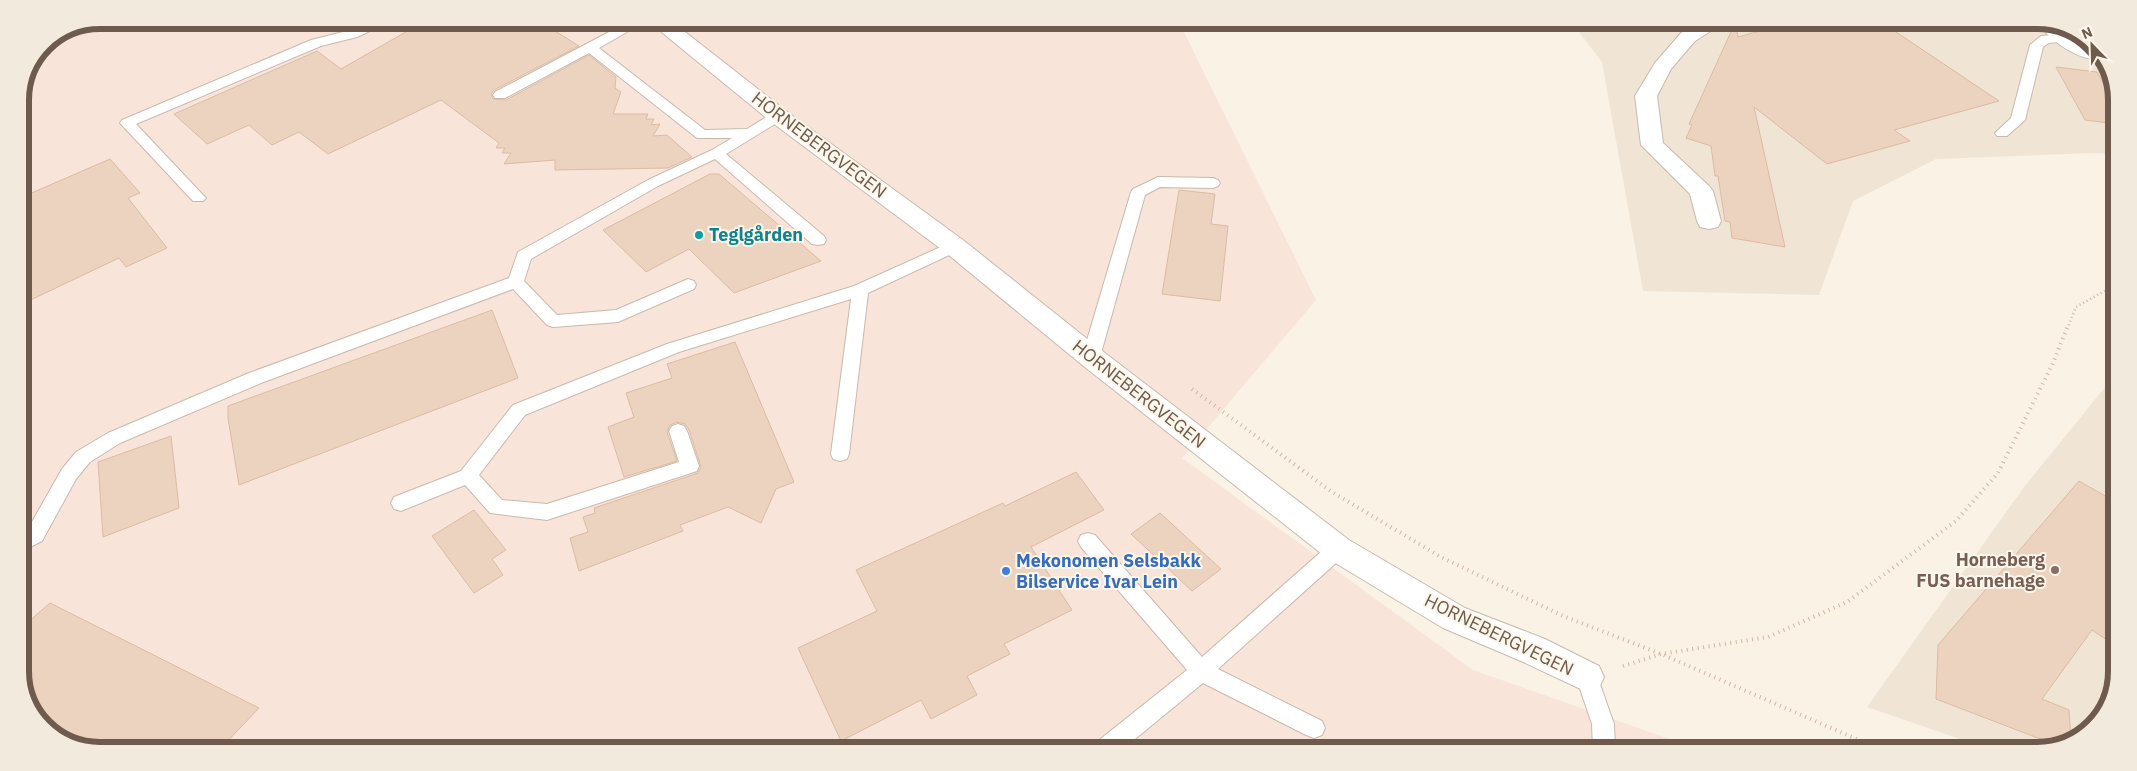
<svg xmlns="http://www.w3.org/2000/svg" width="2137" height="771" font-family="'IBM Plex Sans',sans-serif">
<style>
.residential{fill:#f0e4d4}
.commercial{fill:#f9e4da}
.building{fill:#ecd3bf;stroke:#dcbba2}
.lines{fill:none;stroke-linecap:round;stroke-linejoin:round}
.lane-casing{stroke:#c9baac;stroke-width:2}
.street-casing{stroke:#c9baac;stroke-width:2}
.path-far1{stroke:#d0b7a3;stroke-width:2.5;stroke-dasharray:1 3;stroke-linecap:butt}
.path{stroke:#d0b7a3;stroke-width:4;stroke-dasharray:1 4.5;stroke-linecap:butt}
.lane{fill:#fff;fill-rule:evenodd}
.street{fill:#fff;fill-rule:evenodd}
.culture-dot{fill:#0f9aa8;stroke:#fdf6ea;stroke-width:2}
.education-dot{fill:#8d6e63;stroke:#fdf6ea;stroke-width:2}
.shop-dot{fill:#3f7fe0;stroke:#fdf6ea;stroke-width:2}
.labels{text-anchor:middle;stroke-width:4;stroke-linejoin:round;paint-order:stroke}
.street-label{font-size:18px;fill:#6f5b4d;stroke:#fdf6ea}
.culture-label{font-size:18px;font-weight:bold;fill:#0d838f;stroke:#fdf6ea;text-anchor:start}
.education-label{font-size:18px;font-weight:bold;fill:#785e54;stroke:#fdf6ea;text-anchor:end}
.shop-label{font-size:18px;font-weight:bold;fill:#366cbe;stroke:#fdf6ea;text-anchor:start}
.rim{fill:none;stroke:#6f5b4d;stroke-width:6}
</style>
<rect width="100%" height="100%" fill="#f9f2e5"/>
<g class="residential">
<path d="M1572,23L2062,24L2100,51L2117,95L2116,154L2093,153L1936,159L1853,201L1819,295L1643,291L1602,62Z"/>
<path d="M2115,375L2113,696L2085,735L2037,751H1995L1867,707L2024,487Z"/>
</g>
<path class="commercial" d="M100,20L1179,22L1316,300L1182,458L1473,670L1701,750L75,747L37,720L20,676V95L44,43Z"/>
<g class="building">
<path d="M425,21H434L458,31L475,21H539L579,46L494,90L491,94L493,99L506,100L589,55L616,77L615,88L621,92L613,114H648L646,119H654L651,125L660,124L653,136L667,135L692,157L668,168L555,170V160L504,164L511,153H502L505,148H496L499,143L441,100L328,154L299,132L272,145L249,125L207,144L174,114L317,51L341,69Z"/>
<path d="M1735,23L1738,37L1785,24H1884L1999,101L1894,130L1910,141L1827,164L1754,107L1785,247L1732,238L1730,222L1725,221L1718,176H1715L1711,146L1686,138L1692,125L1689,124Z"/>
<path d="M2056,67L2097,72L2117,107V124L2085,120Z"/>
<path d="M110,159L140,193L128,198L167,248L126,267L119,258L20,305V198Z"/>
<path d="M710,174H719L821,261L734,293L689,249L646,272L603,230Z"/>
<path d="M1179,190L1215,194L1211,224L1228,226L1220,301L1162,294Z"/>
<path d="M492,310L518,378L239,485L228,418V406Z"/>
<path d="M735,342L794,482L776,489L761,523L728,507L680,525L683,531L579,571L570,538L588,532L583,517L595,513L594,508L698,473L701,467L689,430L685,424L677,422L670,425L667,432L677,461L624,477L608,427L634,417L626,393L672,378L667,364Z"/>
<path d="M171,436L179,508L103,537L98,462Z"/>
<path d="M1076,472L1104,510L1031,547L1072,610L1004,644L1010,654L967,676L977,695L931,719L921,700L841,741L798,648L877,611L856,570L1003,503L1005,506Z"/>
<path d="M2079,481L2114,501L2113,644L2092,630L2042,699L2069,710L2071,740L2056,745L1936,699L1938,645Z"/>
<path d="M474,510L506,550L492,559L503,575L474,593L432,536Z"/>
<path d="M1160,513L1221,569L1192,591L1131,534Z"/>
<path d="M50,603L259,708L222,747H75L37,720L20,676V629Z"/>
</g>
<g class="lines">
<g class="lane-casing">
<g id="lane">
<path d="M371,21H387L385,24L357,37L321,46L136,124L203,195L206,198L203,201H193L120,123L122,120L311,40L347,31Z"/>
<path d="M630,21H646L599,48L705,130L747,129L773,113H783L785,116L783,119L726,154L824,236L826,240L824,244L818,245L812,244L715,159L658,186L531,259L524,281L557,315L616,310L688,279L694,281L696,285L694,289L618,322L553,327L547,325L513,289L261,383L120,443L90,462L76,479L42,541L20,552V534L28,529L62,469L76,452L108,433L249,373L509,278L518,252L648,180L712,150L732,138H697L589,53L505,98H495L493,95L495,92Z"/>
<path d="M2062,34L2068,38L2067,41L2049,43L2043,47L2025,120L2007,136H1997L1995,133L2011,118L2030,45L2041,36Z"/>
<path d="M1158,177L1213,178L1218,180L1220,183L1218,186L1213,188L1160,187L1145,195L1100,357L1097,361L1091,363L1085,361L1082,357L1131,192L1133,189Z"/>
<path d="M954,241L960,242L962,246L960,250L868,293L849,454L847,459L840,461L833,459L831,454L851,299L679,352L525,415L479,475L502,500L547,504L679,462L669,431L672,426L678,424L684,426L687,431L699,466L697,471L547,520L490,513L465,485L401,511L394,509L391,503L394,497L461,471L513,405L667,344L854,286Z"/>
<path d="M1088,533L1095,535L1202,657L1331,543L1338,541L1345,543L1348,549L1345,555L1218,669L1322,721L1325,728L1322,735L1314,738L1306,735L1203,683L1123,749H1095L1098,741L1187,670L1081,547L1078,541L1081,535Z"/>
<path d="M1587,667L1595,670L1614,724L1615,750H1593L1592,724L1576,677L1579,670Z"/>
</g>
</g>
<g class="street-casing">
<g id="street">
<path d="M648,21H671L786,111L963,240L1101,350L1349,540L1465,608L1545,639L1599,666L1604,677L1599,688L1587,692L1521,661L1443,628L1327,558L1081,364L945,252L770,121Z"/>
<path d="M1696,23H1720L1717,27L1695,41L1671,69L1657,96L1663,143L1709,186L1713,191L1721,221L1718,227L1709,229L1700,227L1697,221L1690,194L1641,145L1635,96L1655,63L1681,33Z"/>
<path d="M2039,24H2060C2073,39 2097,41 2103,60C2080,61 2052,43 2039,24Z"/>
</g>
</g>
<path class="path-far1" d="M2067,329L2076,307L2110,288H2116"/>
<g class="path">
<path d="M1192,389L1332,492L1441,557L1563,616L1661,654L1884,751"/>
<path d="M1623,666L1661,654L1768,637L1847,602L1956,521L1998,473L2053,363L2067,328"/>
</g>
<use href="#lane" class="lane"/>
<use href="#street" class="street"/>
</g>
<circle class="culture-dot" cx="699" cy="235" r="5"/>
<circle class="education-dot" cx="2055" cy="570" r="5"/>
<circle class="shop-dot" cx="1006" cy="571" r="5"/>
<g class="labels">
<g class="street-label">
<text transform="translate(819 145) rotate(37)" y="6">HORNEBERGVEGEN</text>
<text transform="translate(1139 394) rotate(38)" y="6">HORNEBERGVEGEN</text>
<text transform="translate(1499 635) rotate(26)" y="6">HORNEBERGVEGEN</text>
</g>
<g class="culture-label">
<text x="709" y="241">Teglgården</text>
</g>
<g class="education-label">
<text x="2045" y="566">Horneberg<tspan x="2045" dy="21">FUS barnehage</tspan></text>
</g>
<g class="shop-label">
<text x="1016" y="567">Mekonomen Selsbakk<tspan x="1016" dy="21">Bilservice Ivar Lein</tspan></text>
</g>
</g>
<path d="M0 0H2137V771H0ZM100 29H2037A71 71 0 0 1 2108 100V671A71 71 0 0 1 2037 742H100A71 71 0 0 1 29 671V100A71 71 0 0 1 100 29Z" fill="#f2eadd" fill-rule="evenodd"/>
<path class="rim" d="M100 29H2037A71 71 0 0 1 2108 100V671A71 71 0 0 1 2037 742H100A71 71 0 0 1 29 671V100A71 71 0 0 1 100 29Z"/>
<g transform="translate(2092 45) rotate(337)" stroke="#fdf6ea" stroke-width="4" paint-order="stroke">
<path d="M0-4L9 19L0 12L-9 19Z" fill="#6f5b4d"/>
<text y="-8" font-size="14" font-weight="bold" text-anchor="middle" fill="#6f5b4d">N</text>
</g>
</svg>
